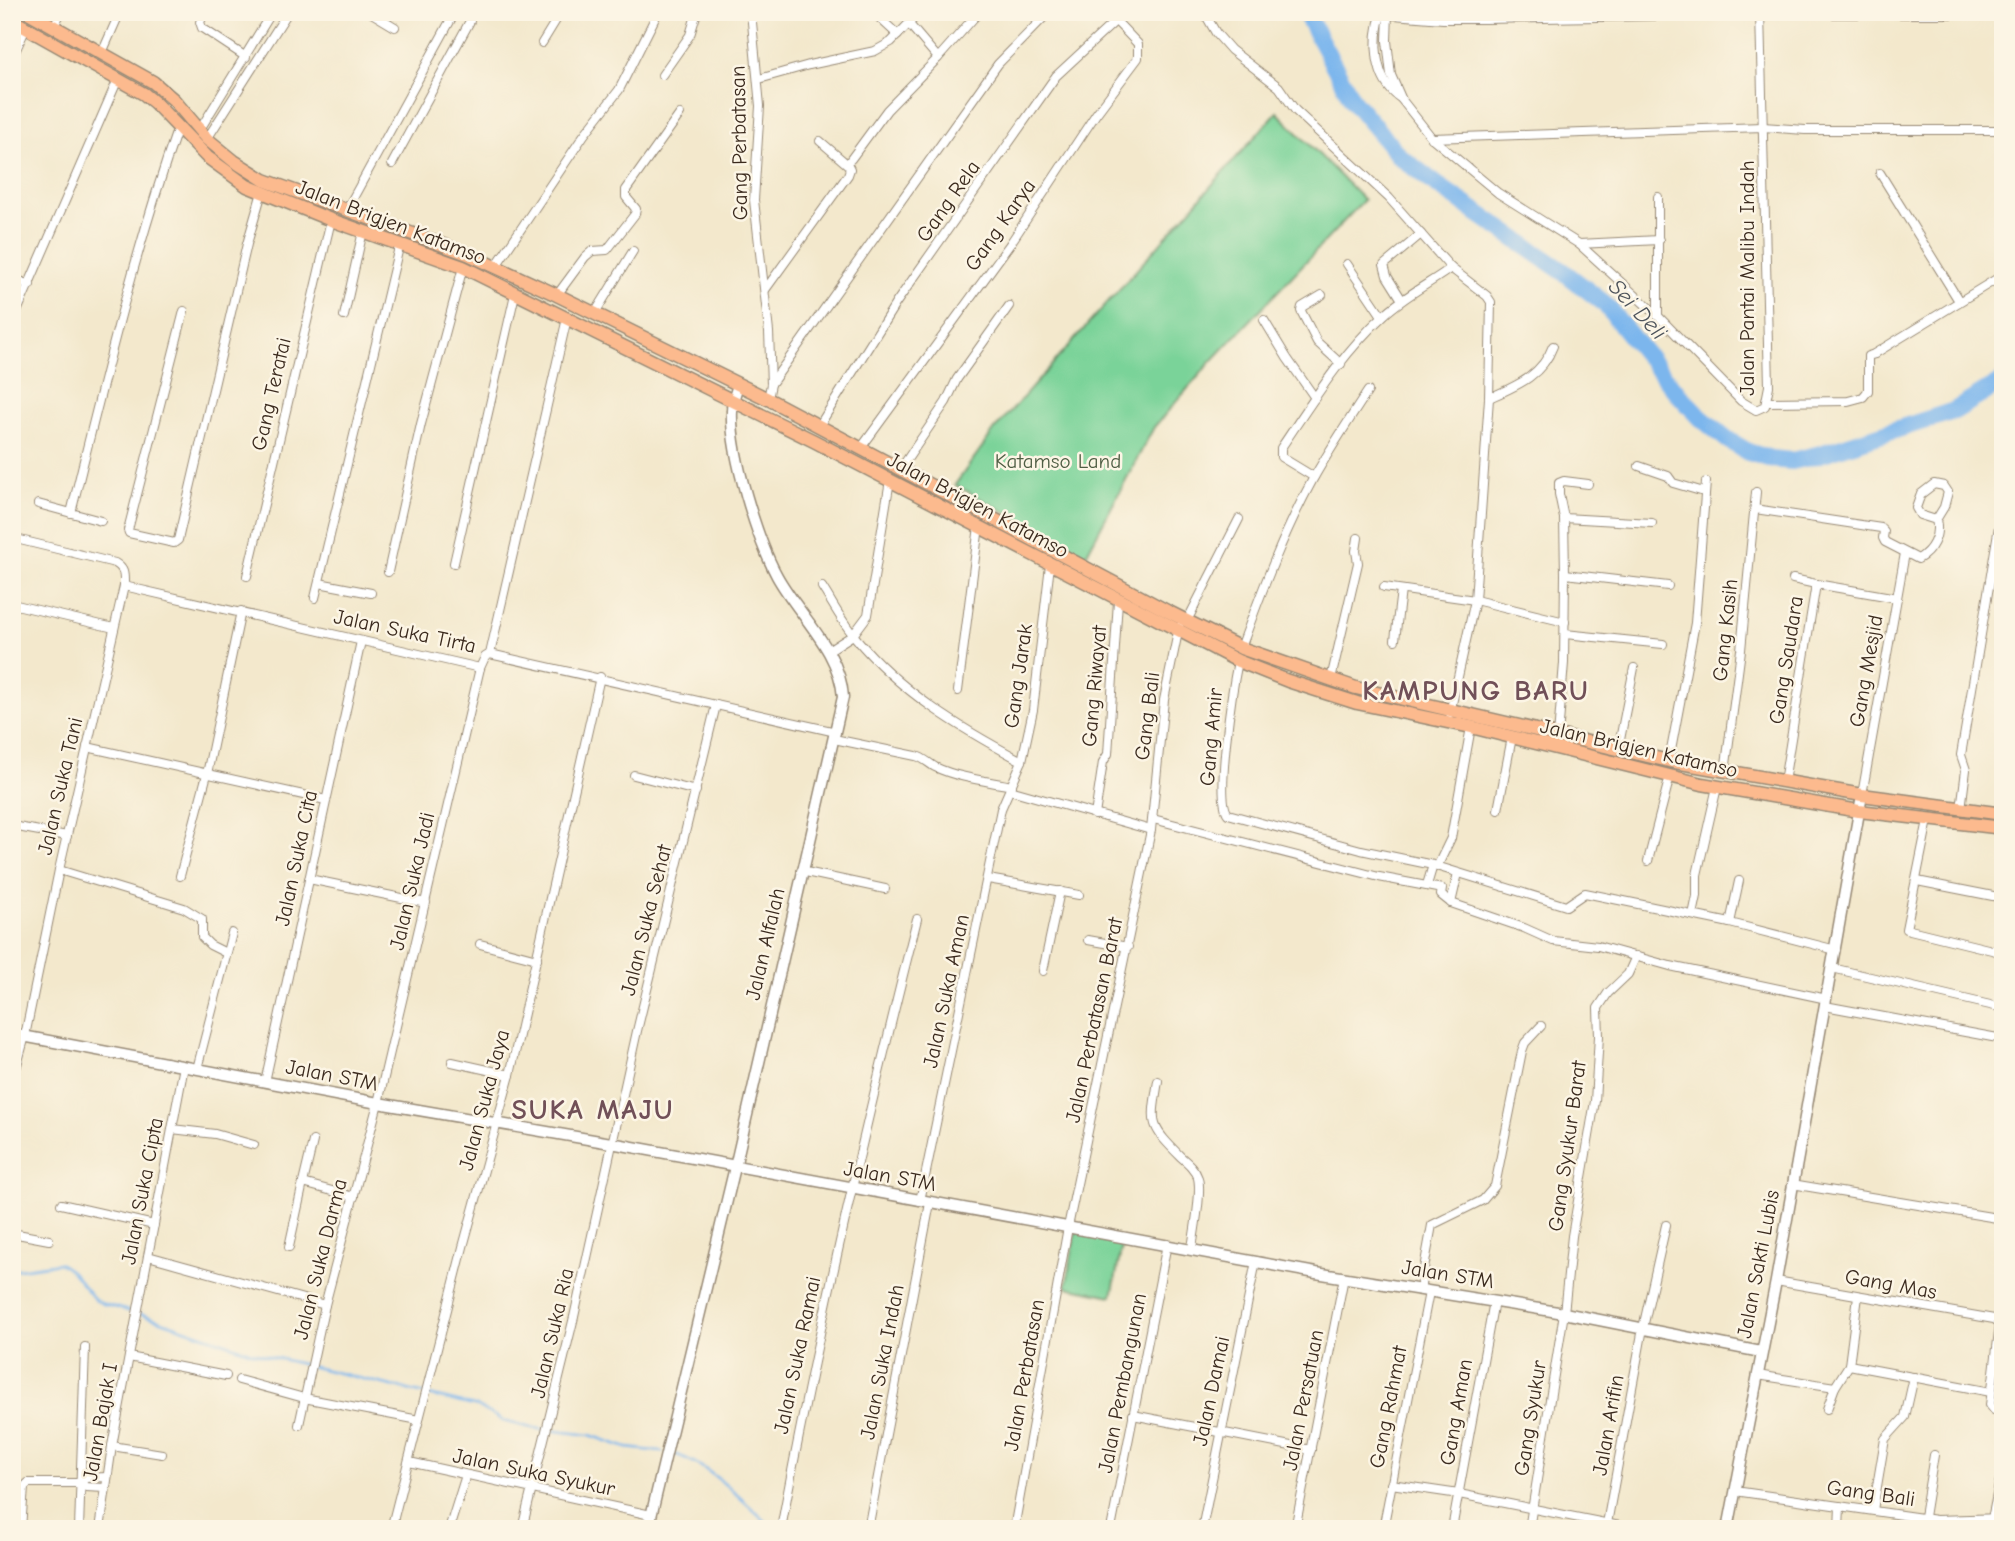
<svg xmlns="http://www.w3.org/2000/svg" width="2015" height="1541" font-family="'Comic Neue',sans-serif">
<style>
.green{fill:#7ad399;stroke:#5a7e5c;stroke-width:2}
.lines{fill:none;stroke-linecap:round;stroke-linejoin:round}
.stream{stroke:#7bb6ed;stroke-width:2.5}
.river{stroke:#7bb6ed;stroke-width:18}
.minor-casing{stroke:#978975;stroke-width:10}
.tertiary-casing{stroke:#978975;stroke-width:13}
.primary-casing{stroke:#978975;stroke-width:15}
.minor{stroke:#fff;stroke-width:8}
.tertiary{stroke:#fff;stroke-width:10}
.primary{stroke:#fcba8e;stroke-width:12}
.labels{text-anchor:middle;stroke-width:5;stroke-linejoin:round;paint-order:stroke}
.street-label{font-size:21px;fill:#3b2a1e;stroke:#fcf5e5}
.park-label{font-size:21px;fill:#4e5d43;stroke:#fcf5e5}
.water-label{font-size:23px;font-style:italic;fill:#4e545c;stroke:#fcf5e5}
.district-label{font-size:28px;font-weight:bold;letter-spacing:2px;fill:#715058;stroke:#fcf5e5}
</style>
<rect width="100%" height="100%" fill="#fcf5e5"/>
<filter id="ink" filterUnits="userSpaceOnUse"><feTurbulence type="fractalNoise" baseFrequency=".0143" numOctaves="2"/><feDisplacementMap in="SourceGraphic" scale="14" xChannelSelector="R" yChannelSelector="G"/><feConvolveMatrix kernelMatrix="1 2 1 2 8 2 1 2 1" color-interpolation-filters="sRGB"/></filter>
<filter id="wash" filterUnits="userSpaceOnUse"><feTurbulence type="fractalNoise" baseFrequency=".00686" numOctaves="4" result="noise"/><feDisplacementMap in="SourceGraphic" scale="28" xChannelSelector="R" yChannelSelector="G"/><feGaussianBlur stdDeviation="1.57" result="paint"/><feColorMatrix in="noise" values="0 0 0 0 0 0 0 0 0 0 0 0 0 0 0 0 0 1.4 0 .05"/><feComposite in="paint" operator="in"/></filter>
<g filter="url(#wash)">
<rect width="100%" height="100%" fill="#f3e8cc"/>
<g class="green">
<path d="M1277,112L1364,200L1211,362L1154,427L1086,555L955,485L995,429Z"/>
<path d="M1076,1231L1123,1240L1112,1296L1066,1287Z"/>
</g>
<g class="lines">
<g class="stream">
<path d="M12,1270L59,1263L71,1271L95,1300L103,1304L150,1317L252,1352L478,1407L504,1421L532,1428L590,1435L627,1448L662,1452"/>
<path d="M669,1453C706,1460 746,1504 774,1529"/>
</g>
<path class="river" d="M1305,12L1353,101L1399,156L1437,185L1564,272L1604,303L1674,389L1701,418L1728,440L1748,452L1771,459L1792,461L1817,455L1954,411L2003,381"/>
</g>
</g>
<g filter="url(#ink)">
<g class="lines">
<g class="minor-casing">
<g id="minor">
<path d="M205,12L200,22L202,28L246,57"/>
<path d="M370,12L395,27"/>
<path d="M751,12L760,106L754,200L769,332L771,384L768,399"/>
<path d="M873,12L898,35"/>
<path d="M1204,12L1216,33L1231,50L1279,87L1295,110L1389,198L1451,268L1487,296L1491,302L1489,398L1475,600L1450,713"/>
<path d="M1382,12C1372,40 1374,80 1400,98"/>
<path d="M1388,12L1387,41L1391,75L1402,100L1432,138L1498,193L1579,244L1658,316L1741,401L1756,410L1765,406L1769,386L1760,12"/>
<path d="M1381,14L1443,19H1486L1760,14H2003"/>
<path d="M54,26L61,12"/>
<path d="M542,43L561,12"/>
<path d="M102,53L120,12"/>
<path d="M12,58L26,28"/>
<path d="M938,58L979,12"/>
<path d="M662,75L690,35L697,12"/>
<path d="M759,79L809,65L875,51L891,42L920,12"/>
<path d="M199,131L272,12"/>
<path d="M1432,138L1763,127L1805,130H2003"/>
<path d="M207,139L288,12"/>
<path d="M851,159L887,110L938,58L909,24"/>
<path d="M392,164L470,21"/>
<path d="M1880,173L1959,301"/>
<path d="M346,211L455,12"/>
<path d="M1579,244L1659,240"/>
<path d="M1347,264L1382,316"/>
<path d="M496,266L584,135L619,90L658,12"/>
<path d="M12,278L30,285"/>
<path d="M765,290L848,175L850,169L848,165L820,141"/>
<path d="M557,295L585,257L592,251L607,250L635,214L636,209L626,197V190L680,114"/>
<path d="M1322,295L1302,307L1301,311L1317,342L1341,364"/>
<path d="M1402,300L1387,276L1384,265L1421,234"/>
<path d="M184,311L128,530L129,533L174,543L178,540L247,244L262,192"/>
<path d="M595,313L633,251"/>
<path d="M344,316L363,231"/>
<path d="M1658,316V197"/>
<path d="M1264,320L1287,358L1315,398"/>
<path d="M12,323L118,79"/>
<path d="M1874,354L2003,275"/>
<path d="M771,384L998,64L1049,12"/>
<path d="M1489,398C1516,386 1542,376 1553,346"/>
<path d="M1767,402L1848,401L1863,397L1868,391V356L1875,354"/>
<path d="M819,426L896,303L1056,76L1125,12"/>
<path d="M861,448L1010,244L1096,114L1138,58V44L1116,21"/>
<path d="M1639,466L1668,476L1673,483L1704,492"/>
<path d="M900,470L946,402L957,379L1009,306"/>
<path d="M1314,477L1281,457V448C1312,402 1343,352 1384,315C1404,296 1429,284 1451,268"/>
<path d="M38,504L101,521"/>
<path d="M1755,509L1881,528L1884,531L1883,538L1885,542L1918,559C1932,551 1940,536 1936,520L1920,515L1916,508L1921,494L1934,484L1944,486L1948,492L1944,507L1936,520"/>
<path d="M71,513C103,384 134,253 178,127"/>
<path d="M1564,518L1652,523"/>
<path d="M12,538L115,563C125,569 124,574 124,586L59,870L25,1036L12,1083"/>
<path d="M454,563L515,294"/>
<path d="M388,572L421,424L463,267"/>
<path d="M1565,574L1668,586"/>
<path d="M247,576L331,220"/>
<path d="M1793,579L1816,584"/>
<path d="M319,583L371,593"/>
<path d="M124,586L480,668"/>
<path d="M822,587C833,604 842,622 855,637C900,692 960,728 1022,761"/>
<path d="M1384,587L1475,600L1565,622"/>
<path d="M315,598L400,243"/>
<path d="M12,604L114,628"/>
<path d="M1187,621L1239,519"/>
<path d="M1565,634L1663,644"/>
<path d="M1395,640L1401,590"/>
<path d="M1241,648C1262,590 1284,532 1313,479C1330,449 1349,420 1368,391"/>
<path d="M828,651L853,635L868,615L890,480"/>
<path d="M490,654L836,732"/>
<path d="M1238,661C1233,685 1215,799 1228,814L1361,850L1433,865L1566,906L1585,893L1730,923L1836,950"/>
<path d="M1331,679L1358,563L1356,551L1358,538"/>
<path d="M958,691L979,526"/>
<path d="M1558,736L1564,663L1565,574L1564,518L1559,494V483L1564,481L1588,484"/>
<path d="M834,739L916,756C924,758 928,763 935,767C958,778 987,781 1012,786"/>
<path d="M87,747L326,800"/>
<path d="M1618,750L1634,668"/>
<path d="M1669,761L1695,623L1706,482"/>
<path d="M1725,772L1741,650L1756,492"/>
<path d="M634,775L696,791"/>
<path d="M1784,782L1816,584L1897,598"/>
<path d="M1010,790L1151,830"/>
<path d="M1862,795L1905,553"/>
<path d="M1961,809L1966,770L1961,755L2003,502"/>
<path d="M1498,810L1512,737"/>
<path d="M2000,814L2003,794"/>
<path d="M1095,815L1103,762L1108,754L1118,601"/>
<path d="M1153,819L1379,877L1437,888L1442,889L1441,895L1451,903L1524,928L1553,941L1598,946L1670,966L1827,999"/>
<path d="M1928,820L1906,929L2000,952"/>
<path d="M12,826L67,836"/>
<path d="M1648,861L1670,776"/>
<path d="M1437,867L1451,838L1471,727"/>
<path d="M59,870L184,908L202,919V937L210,945L226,953"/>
<path d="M801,871L885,889"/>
<path d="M180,876L207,774L241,611"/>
<path d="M309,879L426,903"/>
<path d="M988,879L1079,895"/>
<path d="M1917,881L1998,897"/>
<path d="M1427,885L1433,865"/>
<path d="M1451,903L1458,873"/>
<path d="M1693,915L1697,896V875L1717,787"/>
<path d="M1730,923L1739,881"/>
<path d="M1088,940L1128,947"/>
<path d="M480,944L537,959"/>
<path d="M1832,968L2003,1008"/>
<path d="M1043,971L1060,891"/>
<path d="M1825,1006L2003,1039"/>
<path d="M452,1062L510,1075"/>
<path d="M197,1069L232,933"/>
<path d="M1158,1081C1151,1125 1149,1125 1181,1157C1188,1163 1195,1169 1198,1178C1202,1193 1194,1232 1192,1249"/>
<path d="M265,1082L361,641"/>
<path d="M172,1129L215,1134L254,1145"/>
<path d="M303,1183L313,1141"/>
<path d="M1792,1184L2003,1219"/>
<path d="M920,1201L1001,809L1022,761L1033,710L1050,565"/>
<path d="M61,1204L154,1225"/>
<path d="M12,1233L49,1240"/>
<path d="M289,1247L303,1183L354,1197"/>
<path d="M148,1256L325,1305"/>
<path d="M1776,1281L1994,1319L2000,1323"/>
<path d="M1420,1290L1432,1225L1483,1200L1495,1186L1522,1051L1525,1043L1541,1026"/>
<path d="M2000,1323L1990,1405L1994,1410L2003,1412"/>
<path d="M129,1357L226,1376"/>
<path d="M1849,1365L1991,1392"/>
<path d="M1757,1375L1835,1387"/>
<path d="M239,1380L304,1398L419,1420"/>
<path d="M1827,1409L1835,1387L1849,1365L1858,1296"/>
<path d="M1133,1415L1311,1450"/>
<path d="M299,1425L325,1305L378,1103L480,668L485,657L490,654L567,318"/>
<path d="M112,1446L162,1454"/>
<path d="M409,1462L651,1515"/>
<path d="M80,1483L86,1478L107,1477"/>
<path d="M1391,1484L1459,1494L1635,1529"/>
<path d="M1735,1491L1936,1520L2003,1518"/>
<path d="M1873,1510L1885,1439L1905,1417L1914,1377"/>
<path d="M1992,1519L2003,1465"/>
<path d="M21,1529L24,1487L28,1483H80L86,1487L105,1488"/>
<path d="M79,1529L85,1347"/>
<path d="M100,1529L112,1446L184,1066"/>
<path d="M391,1529L463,1247L510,1075L600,677"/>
<path d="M449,1529L466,1475"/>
<path d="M522,1529L574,1317L637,1031L716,705"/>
<path d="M781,1529C819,1324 866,1121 917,919"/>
<path d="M868,1529L930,1203"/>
<path d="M1014,1529L1068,1227L1151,830L1164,700L1179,627"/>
<path d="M1111,1529L1167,1244"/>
<path d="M1202,1529L1256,1261"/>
<path d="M1295,1529L1344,1277"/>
<path d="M1383,1529L1429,1292"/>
<path d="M1452,1529L1494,1301"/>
<path d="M1529,1529L1564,1313L1572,1236L1595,1101L1599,1036L1598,1008L1608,993L1628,974L1636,956"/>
<path d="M1606,1529L1643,1328L1666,1225"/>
<path d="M1839,1529L1840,1506"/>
<path d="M1922,1529L1934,1455"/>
</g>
</g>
<g class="tertiary-casing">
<g id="tertiary">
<path d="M12,1034L378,1103L611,1143L1316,1273L1564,1313L1761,1352"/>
<path d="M648,1529L735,1167L843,697C840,650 799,616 777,576C757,539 730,453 732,411C732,402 735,394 738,385"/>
<path d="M1728,1529L1776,1281L1862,795"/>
</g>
</g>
<g class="primary-casing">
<g id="primary">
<path d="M28,12L153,82L174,100L207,139L234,161L264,180L468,254L557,295L768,399L1167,611L1241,648L1356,688L1669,761L1862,795L2003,814"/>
<path d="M12,20L144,94L155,103L207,157L247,186L331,220L463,267L814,441L1238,661L1288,681L1357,703L1471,727L1702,784L1859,811L2003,828"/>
</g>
</g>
<use href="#minor" class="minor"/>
<use href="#tertiary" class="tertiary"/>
<use href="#primary" class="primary"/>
</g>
</g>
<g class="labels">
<g class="street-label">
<text transform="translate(739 143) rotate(-91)" y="7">Gang Perbatasan</text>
<text transform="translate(948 201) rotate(-55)" y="7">Gang Rela</text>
<text transform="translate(391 222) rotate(21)" y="7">Jalan Brigjen Katamso</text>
<text transform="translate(1000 225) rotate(-55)" y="7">Gang Karya</text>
<text transform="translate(1747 278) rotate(-90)" y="7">Jalan Pantai Malibu Indah</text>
<text transform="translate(271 394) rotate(-77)" y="7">Gang Teratai</text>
<text transform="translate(978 505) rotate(28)" y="7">Jalan Brigjen Katamso</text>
<text transform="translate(1725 630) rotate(-84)" y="7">Gang Kasih</text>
<text transform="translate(405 631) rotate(12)" y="7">Jalan Suka Tirta</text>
<text transform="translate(1786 660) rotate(-81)" y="7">Gang Saudara</text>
<text transform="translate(1866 671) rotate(-80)" y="7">Gang Mesjid</text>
<text transform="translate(1018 676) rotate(-82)" y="7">Gang Jarak</text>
<text transform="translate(1094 686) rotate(-85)" y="7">Gang Riwayat</text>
<text transform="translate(1147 716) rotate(-83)" y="7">Gang Bali</text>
<text transform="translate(1211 737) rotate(-85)" y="7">Gang Amir</text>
<text transform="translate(1639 748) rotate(13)" y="7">Jalan Brigjen Katamso</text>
<text transform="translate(60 786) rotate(-77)" y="7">Jalan Suka Tani</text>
<text transform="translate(296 858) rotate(-78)" y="7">Jalan Suka Cita</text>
<text transform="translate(412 881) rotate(-77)" y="7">Jalan Suka Jadi</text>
<text transform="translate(646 920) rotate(-76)" y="7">Jalan Suka Sehat</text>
<text transform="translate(765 944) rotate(-77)" y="7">Jalan Alfalah</text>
<text transform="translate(946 991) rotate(-78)" y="7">Jalan Suka Aman</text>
<text transform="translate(1094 1020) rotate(-78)" y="7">Jalan Perbatasan Barat</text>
<text transform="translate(332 1075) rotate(11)" y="7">Jalan STM</text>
<text transform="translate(484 1100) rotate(-75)" y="7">Jalan Suka Jaya</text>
<text transform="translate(1567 1146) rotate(-82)" y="7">Gang Syukur Barat</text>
<text transform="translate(890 1176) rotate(10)" y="7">Jalan STM</text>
<text transform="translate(142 1191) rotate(-79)" y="7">Jalan Suka Cipta</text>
<text transform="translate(320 1259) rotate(-76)" y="7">Jalan Suka Darma</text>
<text transform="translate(1758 1264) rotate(-79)" y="7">Jalan Sakti Lubis</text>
<text transform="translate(1448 1274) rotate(9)" y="7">Jalan STM</text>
<text transform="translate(1891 1284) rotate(10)" y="7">Gang Mas</text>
<text transform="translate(552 1333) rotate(-77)" y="7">Jalan Suka Ria</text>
<text transform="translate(797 1355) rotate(-78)" y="7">Jalan Suka Ramai</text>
<text transform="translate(882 1362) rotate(-79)" y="7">Jalan Suka Indah</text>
<text transform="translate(1024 1375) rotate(-80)" y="7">Jalan Perbatasan</text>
<text transform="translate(1122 1383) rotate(-79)" y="7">Jalan Pembangunan</text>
<text transform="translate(1211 1391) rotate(-78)" y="7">Jalan Damai</text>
<text transform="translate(1303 1400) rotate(-79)" y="7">Jalan Persatuan</text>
<text transform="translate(1388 1407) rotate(-79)" y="7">Gang Rahmat</text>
<text transform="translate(1456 1412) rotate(-80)" y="7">Gang Aman</text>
<text transform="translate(1530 1418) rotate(-81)" y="7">Gang Syukur</text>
<text transform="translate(100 1422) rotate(-80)" y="7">Jalan Bajak I</text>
<text transform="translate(1608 1425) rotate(-80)" y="7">Jalan Arifin</text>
<text transform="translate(534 1472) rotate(12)" y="7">Jalan Suka Syukur</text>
<text transform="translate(1871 1493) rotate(8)" y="7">Gang Bali</text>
</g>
<g class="park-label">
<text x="1058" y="468">Katamso Land</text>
</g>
<g class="water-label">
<text transform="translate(1638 309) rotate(47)" y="8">Sei Deli</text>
</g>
<g class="district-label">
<text x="1476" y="700">KAMPUNG BARU</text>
<text x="593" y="1119">SUKA MAJU</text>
</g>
</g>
<rect width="2015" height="1541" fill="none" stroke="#fcf5e5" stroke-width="42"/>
</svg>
